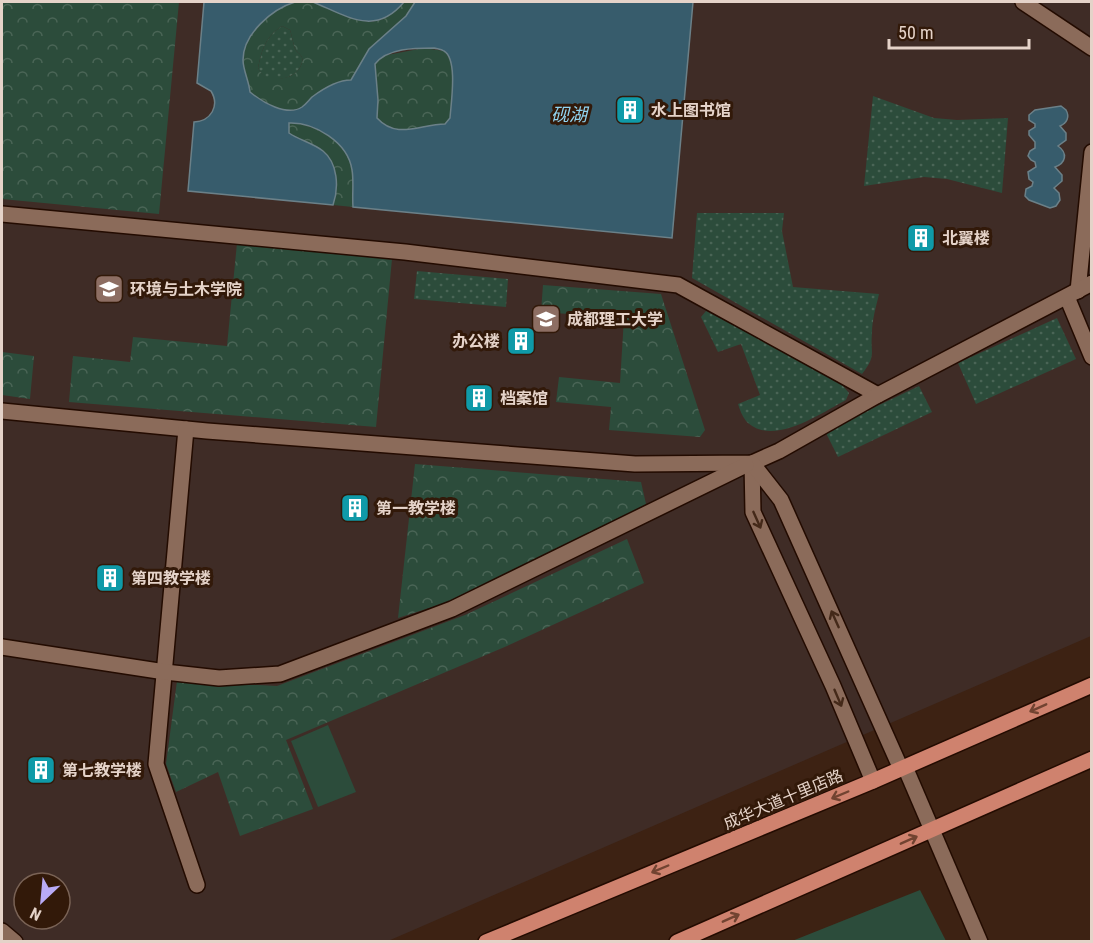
<svg xmlns="http://www.w3.org/2000/svg" width="1093" height="943" font-family="'Roboto Condensed','Noto Sans SC',sans-serif">
<style>
.education{fill:#3f2c26;fill-rule:evenodd}
.grass{fill:url(#grass-dots)}
.forest{fill:url(#forest-crowns);fill-rule:evenodd}
.park{fill:#2c4c3b}
.water{fill:#375c6c;stroke:#6b8088;stroke-width:1.5;fill-rule:evenodd}
.lines{fill:none;stroke-linecap:round;stroke-linejoin:round}
.minor-casing{stroke:#230b00;stroke-width:18}
.major-casing{stroke:#230b00;stroke-width:18}
.minor{stroke:#8b6b5a;stroke-width:15}
.major{stroke:#cf826e;stroke-width:15}
.oneway{stroke:#442919}
.oneway2{stroke:#714331}
.labels{text-anchor:middle;stroke-width:6;stroke-linejoin:round;paint-order:stroke}
.poi-label{font-size:16px;font-weight:bold;fill:#e5d3c9;stroke:#321909;text-anchor:start}
.street-label{font-size:16px;fill:#e5d3c9;stroke:#321909}
.water-label{font-size:18px;font-style:italic;fill:#91d5f2;stroke:#321909}
</style>
<defs>
<pattern id="grass-dots" width="8" height="8" patternUnits="userSpaceOnUse" patternTransform="scale(1.5)"><rect width="8" height="8" fill="#2c4c3b"/><path d="M2 2h.1M6 6h.1" fill="none" stroke="#4a6556" stroke-width="1.8" stroke-linecap="round"/></pattern>
<pattern id="forest-crowns" width="20" height="18" patternUnits="userSpaceOnUse" patternTransform="scale(1.5)"><rect width="20" height="18" fill="#2c4c3b"/><path d="M2 6a3 3 0 1 1 6 0M12 15a3 3 0 1 1 6 0" fill="none" stroke="#4a6556"/></pattern>
</defs>
<rect width="100%" height="100%" fill="#3d2213"/>
<path class="education" d="M2,2H1091V636L388,941L2,942ZM24,883H60V919H24Z"/>
<g class="grass">
<path d="M282,26L290,30C292,36 293,43 295,49C298,54 304,55 302,62C299,78 278,81 265,79L258,68C262,50 265,37 282,26Z"/>
<path d="M873,96L934,118L957,120L1008,118L1002,193L947,179L924,177L864,186Z"/>
<path d="M697,213H784L782,231L793,287L879,294C876,307 872,320 872,333C870,354 877,355 862,374L692,278Z"/>
<path d="M417,271L508,279L506,307L414,299Z"/>
<path d="M706,311L837,379L849,393L846,400C821,413 772,448 746,421C742,416 740,410 738,404L760,395L741,344L718,352L701,317Z"/>
<path d="M1057,318L1076,359L976,404L958,363Z"/>
<path d="M919,386L932,412L838,457L825,431Z"/>
</g>
<g class="forest">
<path d="M2,2H179L159,214L2,199Z"/>
<path d="M295,2C301,2 308,0 314,2C351,11 370,41 404,2H415L406,16L369,49L351,80C337,80 324,89 312,97C308,100 306,104 302,107C286,117 261,102 250,92C249,81 243,70 243,59C243,34 272,9 295,2ZM282,26L290,30C292,36 293,43 295,49C298,54 304,55 302,62C299,78 278,81 265,78L258,68C262,50 265,37 282,26Z"/>
<path d="M424,48L444,51C459,66 452,98 450,118L445,124C429,124 397,136 383,126C380,124 379,121 376,118L378,100L375,64L382,56Z"/>
<path d="M289,123C314,123 348,142 352,170C354,181 352,195 353,207L333,205L336,193L335,171L320,149L301,141L289,133Z"/>
<path d="M237,243L392,259L376,427L69,402L73,356L130,362L133,337L227,346Z"/>
<path d="M543,285L661,294L705,430L700,437L609,430L611,407L556,402L559,377L620,383L624,318L541,312Z"/>
<path d="M2,352L34,356L30,399L2,395Z"/>
<path d="M415,464L641,482L646,504L600,530L451,601L398,618Z"/>
<path d="M627,539L644,583L507,646L286,740L313,809L240,836L218,772L176,792L166,764L177,681L277,686L465,615Z"/>
</g>
<g class="park">
<path d="M328,725L356,792L318,807L291,741Z"/>
<path d="M920,890L946,941H792Z"/>
</g>
<g class="water">
<path d="M204,2H295C272,9 243,34 243,60C243,70 249,81 250,92C262,102 287,117 302,107C306,104 309,100 312,97C324,88 337,80 351,80L369,49L406,16L415,2H693L672,238L353,207C352,195 354,181 352,170C348,142 314,122 289,123V133C299,140 313,143 323,151C338,163 339,188 333,205L188,191L194,122C211,121 220,106 211,91L197,83ZM434,48C437,49 441,49 444,51C458,59 451,103 450,118L445,124C420,124 397,140 377,118L378,100L375,64C387,48 415,48 434,48Z"/>
<path d="M313,2H404C375,37 347,16 313,2Z"/>
<path d="M1061,106L1066,110C1070,117 1067,123 1060,126L1066,133V140L1058,146C1068,153 1066,163 1055,167L1062,175V181L1054,188L1059,193L1060,200L1056,206L1050,208L1029,200L1025,196L1026,189L1032,186L1033,182L1029,179L1028,172L1036,167L1035,162L1031,160L1028,156L1030,151L1035,148V142L1029,135V131L1035,127V124L1029,120V115L1035,110Z"/>
</g>
<g class="lines">
<g class="minor-casing">
<g id="minor">
<path d="M1023,2L1092,48"/>
<path d="M2,214L405,252L678,285L878,395"/>
<path d="M1078,291L1092,152"/>
<path d="M1067,297L1092,357"/>
<path d="M2,411L207,431L635,464L752,463L779,451L878,395L1092,283"/>
<path d="M186,429L156,764L197,885"/>
<path d="M752,463L753,512L833,686L873,781"/>
<path d="M752,463L781,500L901,769"/>
<path d="M2,647L165,672L219,678L280,674L452,609L746,465"/>
<path d="M905,767L980,942"/>
<path d="M2,931L15,942"/>
</g>
</g>
<g class="major-casing">
<g id="major">
<path d="M486,942L873,781L1092,685"/>
<path d="M677,942L1092,759"/>
</g>
</g>
<use href="#minor" class="minor"/>
<use href="#major" class="major"/>
</g>
<defs><path id="oneway-shaft" d="M-6 0H5M1.5-3L5.5 0L1.5 3" fill="none" stroke-width="1.6" stroke-linecap="round" stroke-linejoin="round" transform="scale(1.5)"/></defs>
<g class="oneway">
<use href="#oneway-shaft" transform="translate(757 520) rotate(66)"/>
<use href="#oneway-shaft" transform="translate(835 619) rotate(-114)"/>
<use href="#oneway-shaft" transform="translate(838 698) rotate(67)"/>
</g>
<g class="oneway2">
<use href="#oneway-shaft" transform="translate(1038 708) rotate(156)"/>
<use href="#oneway-shaft" transform="translate(840 795) rotate(157)"/>
<use href="#oneway-shaft" transform="translate(909 840) rotate(-24)"/>
<use href="#oneway-shaft" transform="translate(660 869) rotate(157)"/>
<use href="#oneway-shaft" transform="translate(731 918) rotate(-24)"/>
</g>
<defs>
<g id="building-square" transform="scale(1.5)"><rect x="-9" y="-9" width="18" height="18" rx="4" fill="#0f9aa8" stroke="#321909"/><path d="M-4-6H4V6H1V3H-1V6H-4ZM-2.5-4.3h1.7v1.8h-1.7ZM.8-4.3h1.7v1.8H.8ZM-2.5-1h1.7V.8h-1.7ZM.8-1h1.7V.8H.8Z" fill="#fff"/></g>
<g id="university-square" transform="scale(1.5)"><rect x="-9" y="-9" width="18" height="18" rx="4" fill="#8d6e63" stroke="#321909"/><path d="M0-5L7-2L0 1L-7-2ZM-4 1L0 2.5L4 1V4Q0 6-4 4Z" fill="#fff"/></g>
</defs>
<g fill-rule="evenodd">
<use href="#building-square" x="630" y="110"/>
<use href="#building-square" x="921" y="238"/>
<use href="#university-square" x="109" y="289"/>
<use href="#university-square" x="546" y="319"/>
<use href="#building-square" x="521" y="341"/>
<use href="#building-square" x="479" y="398"/>
<use href="#building-square" x="355" y="508"/>
<use href="#building-square" x="110" y="578"/>
<use href="#building-square" x="41" y="770"/>
</g>
<g class="labels">
<g class="poi-label">
<text x="651" y="116">水上图书馆</text>
<text x="942" y="244">北翼楼</text>
<text x="130" y="295">环境与土木学院</text>
<text x="567" y="325">成都理工大学</text>
<text x="500" y="347" text-anchor="end">办公楼</text>
<text x="500" y="404">档案馆</text>
<text x="376" y="514">第一教学楼</text>
<text x="131" y="584">第四教学楼</text>
<text x="62" y="776">第七教学楼</text>
</g>
<g class="street-label">
<text transform="translate(783 799) rotate(-23)" y="6">成华大道十里店路</text>
</g>
<g class="water-label">
<text x="569" y="121">砚湖</text>
</g>
</g>
<rect width="1093" height="943" fill="none" stroke="#e5d3c9" stroke-width="6"/>
<g transform="translate(42 901) rotate(206)"><circle r="28" fill="#321909" stroke="#7a6356" stroke-width="1.5"/>
<path d="M0-4.5L10 22L0 15L-10 22Z" fill="#b9abf7"/>
<text y="-9" font-size="16" font-weight="bold" text-anchor="middle" fill="#e5d3c9">N</text>
</g>
<path d="M889 39v9h140v-9" fill="none" stroke="#e5d3c9" stroke-width="3"/>
<text x="898" y="39" font-size="18" fill="#e5d3c9" stroke="#321909" stroke-width="4.5" paint-order="stroke">50 m</text>
</svg>
